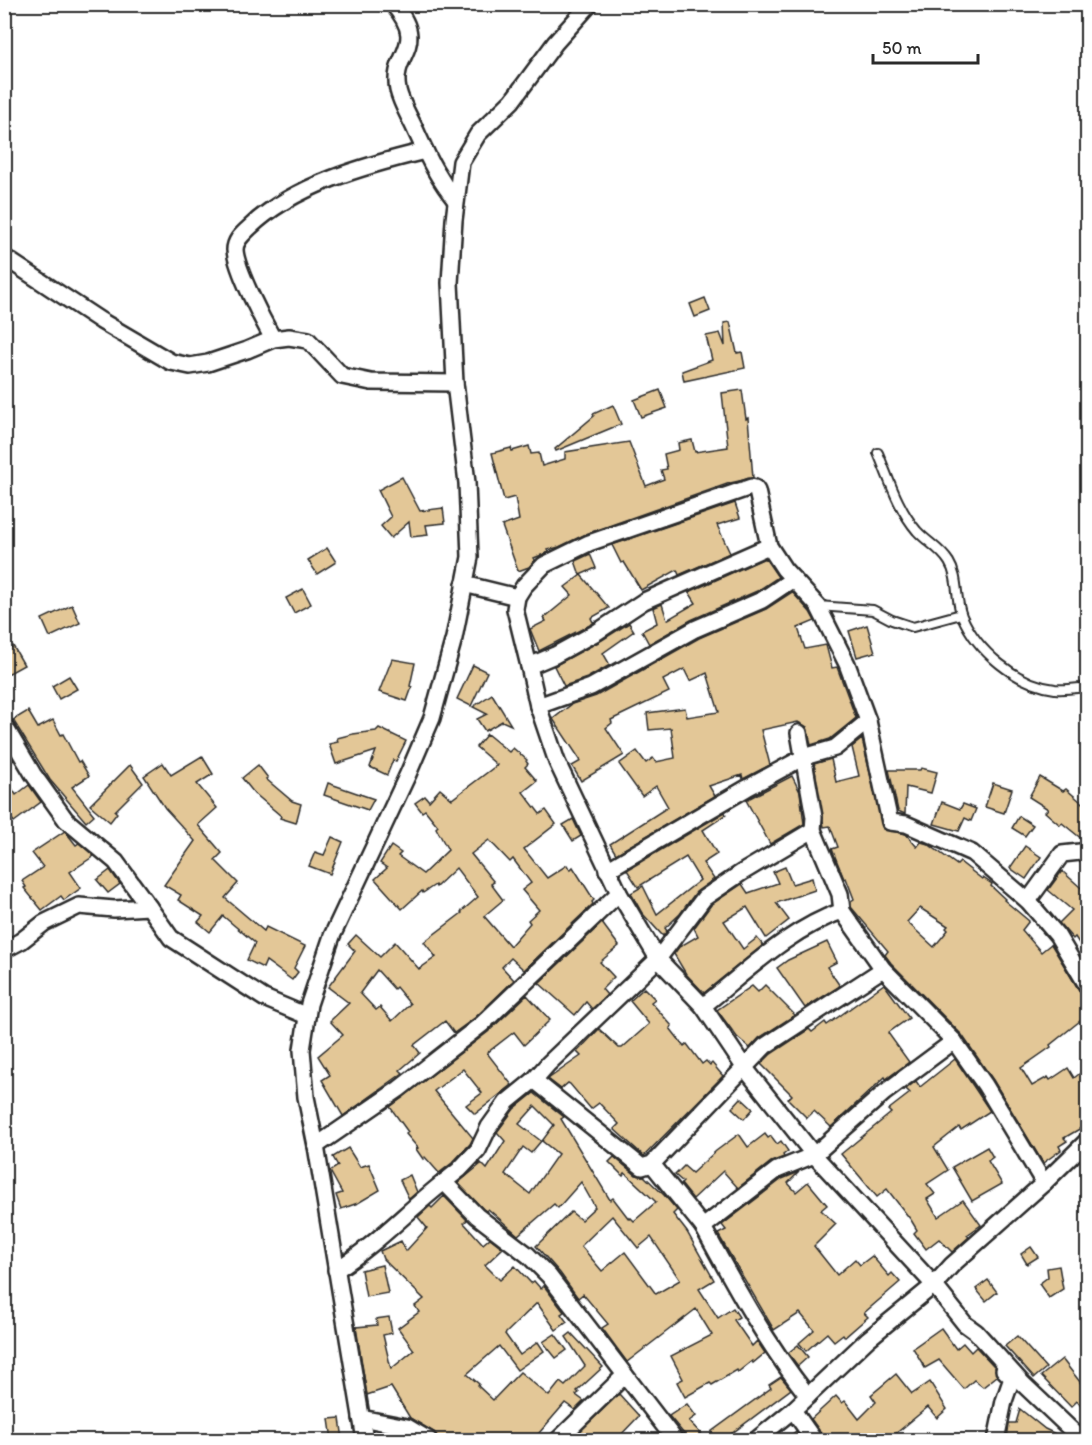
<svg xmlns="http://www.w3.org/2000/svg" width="1092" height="1445" font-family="Itim,sans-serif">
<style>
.building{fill:#e3c797;stroke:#2b2b2b;stroke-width:1.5;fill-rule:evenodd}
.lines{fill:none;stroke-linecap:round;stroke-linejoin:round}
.lane-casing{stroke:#2b2b2b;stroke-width:12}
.street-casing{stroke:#2b2b2b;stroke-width:20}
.lane{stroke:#fff;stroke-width:8}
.street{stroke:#fff;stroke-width:15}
</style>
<rect width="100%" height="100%" fill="#fff"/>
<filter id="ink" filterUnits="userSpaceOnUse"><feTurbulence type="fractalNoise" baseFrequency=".0167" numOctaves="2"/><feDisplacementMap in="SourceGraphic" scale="12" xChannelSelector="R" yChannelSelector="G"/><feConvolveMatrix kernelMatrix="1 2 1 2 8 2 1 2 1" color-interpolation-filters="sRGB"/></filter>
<g filter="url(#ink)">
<g class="building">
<path d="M705,298L710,311L695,317L690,304Z"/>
<path d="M730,322L737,353L742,352L745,368L684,381L682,371L712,360L706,336L720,333L725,346L724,323Z"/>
<path d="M660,390L667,408L641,417L634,400Z"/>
<path d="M742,390L746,419L748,418L753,478L730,483L586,534L559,547L548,550L549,552L534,558L535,560L529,567L518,571L502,526L519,520L515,497L504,500L492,453L511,448L512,451L529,446L531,454L539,453L542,466L565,459V452L629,442L646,486L664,479L661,470L667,469L664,454L679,450L678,443L692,440L695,452L728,447L722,393Z"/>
<path d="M613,405L621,424L556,451L555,449L594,416L593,414Z"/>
<path d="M402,477L420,511L443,508L445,523L426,525L428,535L411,537L409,522L391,538L381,526L391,517L378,490Z"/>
<path d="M735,503L740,518L717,525L730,553L679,575L677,570L641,590L624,562L621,563L612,545Z"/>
<path d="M327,548L336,562L317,574L308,560Z"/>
<path d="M590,554L596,568L580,575L575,561Z"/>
<path d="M765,558L778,577L757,591L691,620L649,644L642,631L657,623L653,608L662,604L667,620L696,603L689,592Z"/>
<path d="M581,575L609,608L591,618L593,622L596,621L592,624L539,651L530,629L546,621L544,618L572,595L565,587Z"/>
<path d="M303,589L311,604L294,613L286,598Z"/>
<path d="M792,592L810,612L815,621L798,628L805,649L826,645L832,668L837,667L856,718L830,739L811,745L807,727L798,722L761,730L770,765L743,779L742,775L709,786L715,796L616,854L610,844L668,807L656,786L642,796L619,764L637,751L646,763L653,758L656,762L675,758L671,728L649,730L647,713L685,708L687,717L719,712L707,673L690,681L684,669L663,680L669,692L611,720L612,723L606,728L624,755L581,781L572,766L581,761L553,719L572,704L596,696L699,638L766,609Z"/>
<path d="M72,605L80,623L50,637L42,619Z"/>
<path d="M629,623L634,631L603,653L610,665L587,678L564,686L554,666L602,640Z"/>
<path d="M867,625L875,652L857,657L849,631Z"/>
<path d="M13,646L24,665L4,676V651Z"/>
<path d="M392,659L415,663L410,686L412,687L407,701L379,692Z"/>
<path d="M473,665L487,672L471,706L457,699Z"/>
<path d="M69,676L77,689L59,699L52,686Z"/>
<path d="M492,694L511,725L502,721L485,731L477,719L487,714L473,707Z"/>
<path d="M28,711L38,728L53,720L61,735L63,734L78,762L80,761L89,776L72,787L94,815L86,822L50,780L13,720Z"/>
<path d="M379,728L406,741L396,761L393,760L387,775L370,767L376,751L336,764L329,744L338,742L337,738L353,734L376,731Z"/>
<path d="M487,734L509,752L513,748L527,760L526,761L528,764L525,767L537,781L523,792L540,814L546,810L556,824L524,849L547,878L567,865L570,870L573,867L594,900L592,902L593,904L524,970L511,958L502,967L514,980L476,1017L454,1033L445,1021L414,1045L420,1053L400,1070L403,1073L343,1116L322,1080L330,1075L318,1056L343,1035L330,1021L349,1003L328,987L355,951L348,944L356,935L380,957L395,942L419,969L436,957L424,942L462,913L461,912L478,897L456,868L436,887L435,885L423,893L422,891L402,909L375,879L387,868L380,863L391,846L401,853L398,856L423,874L448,850L436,828L438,826L425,810L422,812L415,803L425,796L429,801L440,789L452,799L497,765L476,747ZM489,840L510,862L513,859L531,883L522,890L539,910L528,920L530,923L510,946L484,916L503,900L491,884L494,882L471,854ZM377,970L394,989L396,987L410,1004L392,1021L380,1007L376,1010L360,993Z"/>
<path d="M862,739L883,829L906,834L917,847L921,842L928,844L957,865L960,862L982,879L983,878L992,884L991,886L1005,899L1004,900L1029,921L1022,930L1041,952L1051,944L1080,992L1088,997V1032L1080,1021L1050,1045L1051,1047L1021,1068L1032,1086L1048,1077L1050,1080L1068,1068L1074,1078L1088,1067V1124L1064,1138L1067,1141L1059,1146L1061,1150L1043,1163L993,1080L962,1035L891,963L885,955L888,951L851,907V901L854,899L846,878L844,879L832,849L838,847L830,826L824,827L814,764L831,759L836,782L859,776L852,747ZM920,908L948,926L946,928L948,930L934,947L907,922Z"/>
<path d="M4,745L14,760L4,766Z"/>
<path d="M202,756L213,774L197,784L217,808L198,825L222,853L215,860L238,883L225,898L264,931L266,927L305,946L294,968L298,972L292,980L266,961L263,968L247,960L255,943L223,916L210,932L198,922L203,916L178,900L181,895L164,885L195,841L165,808L144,776L163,763L171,775Z"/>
<path d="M130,765L143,783L115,811L117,813L110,822L90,805Z"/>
<path d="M258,765L268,778L266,779L292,801L301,804L296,823L280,818L281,816L254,793L242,778Z"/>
<path d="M921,768L937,772L931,793L906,787L905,814L898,811L889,770H920Z"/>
<path d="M4,775L16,795L29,785L41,802L14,822L4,809Z"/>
<path d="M792,776L800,792L804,824L770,844L746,800Z"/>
<path d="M1040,777L1063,791L1066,789L1088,808V844L1062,823L1060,825L1045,812L1048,809L1029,797Z"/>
<path d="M328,783L374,799L368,810L324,795Z"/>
<path d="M993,783L1012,789L1004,813L985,807Z"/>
<path d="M942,802L960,809L963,804L976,809L971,821L965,818L959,831L934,824Z"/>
<path d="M725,812L726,815L703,830L717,854L703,863L714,879L696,892L680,914L665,928L667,931L663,936L642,913L631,893L643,886L657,914L700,880L686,857L638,887L627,870Z"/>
<path d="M1019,816L1033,825L1025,836L1012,828Z"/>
<path d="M573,819L581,836L573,841L563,825Z"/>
<path d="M65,831L76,845L79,843L94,856L70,872L81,888L64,900L61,896L42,910L24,888L26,887L22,881L43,867L32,853Z"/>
<path d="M332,837L343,842L330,874L309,866L315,852L324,855Z"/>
<path d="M1025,846L1041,857L1026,879L1010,868Z"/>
<path d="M785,867L792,884L812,878L815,890L776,903L789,920L766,938L747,907L724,921L743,949L757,938L763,945L704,993L686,974L674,954L679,947L698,936L694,928L711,905L742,884L748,893L778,883L773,872Z"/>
<path d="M110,870L120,884L108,893L97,880Z"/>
<path d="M1062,871L1088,894V957L1075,937L1073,939L1059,923L1072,910L1048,890Z"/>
<path d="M602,923L619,946L600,962L614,977L602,989L607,995L592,1009L586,1002L575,1015L539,983Z"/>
<path d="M827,942L837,962L827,967L840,986L805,1008L777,968L788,960Z"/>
<path d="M884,984L909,1018L888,1033L909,1062L886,1079L885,1077L831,1127L814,1111L807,1118L788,1099L792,1095L761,1064L771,1054L809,1029L812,1032L825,1022L827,1025Z"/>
<path d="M765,985L795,1015L759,1038L750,1048L737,1037L717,1010L752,986L758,992Z"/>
<path d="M644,988L655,999L651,1002L672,1026L670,1028L684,1046L687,1044L702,1064L706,1061L710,1065L712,1063L723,1076L644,1156L614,1129L619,1124L599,1103L591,1109L570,1084L568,1083L561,1089L548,1079L581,1056L577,1052L599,1029L619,1048H622L649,1024L630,1001Z"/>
<path d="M527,995L550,1020L524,1045L514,1032L487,1053L512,1085L475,1114L466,1105L482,1093L463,1069L434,1091L473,1138L470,1144L452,1163L439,1173L425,1157L423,1159L416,1149L418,1148L406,1134L408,1132L390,1107L488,1032Z"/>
<path d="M955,1059L990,1111L961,1130L959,1127L934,1147L948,1170L927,1184L935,1194L927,1199L938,1217L963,1200L981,1225L967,1235L969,1237L952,1252L939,1239L926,1249L914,1233L917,1230L911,1220L887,1189L877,1197L841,1154L891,1113L888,1110L910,1093L906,1089L916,1081L920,1087Z"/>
<path d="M534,1093L564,1117L561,1119L610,1200L613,1198L629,1219L631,1218L634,1221L656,1202L625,1173L623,1176L609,1162L614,1157L636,1175L644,1176L664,1195L677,1210L673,1214L687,1232L714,1280L699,1289L718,1318L733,1308L739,1317L734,1320L752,1346L757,1341L765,1353L753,1363L752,1361L738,1372L737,1370L712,1385L710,1383L685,1397L677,1382L683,1379L671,1356L712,1335L696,1309L627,1362L602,1328L608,1324L583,1294L578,1298L560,1273L536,1246L571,1212L581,1220L595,1207L581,1182L558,1208L554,1204L518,1235L488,1209L486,1211L483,1209L458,1183L481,1164L477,1165L480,1162L487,1169L505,1141L497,1132L514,1109ZM535,1106L554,1125L542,1141L558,1154L530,1194L505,1174L523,1147L531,1153L541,1141L519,1124ZM612,1216L638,1248L651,1237L680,1280L656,1294L625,1252L602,1271L581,1246Z"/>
<path d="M741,1098L753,1109L744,1119L732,1108Z"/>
<path d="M739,1134L748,1147L765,1134L768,1138L771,1136L777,1144L781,1141L788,1151L783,1155L784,1157L771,1162L738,1188L723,1171L693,1199L681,1184L683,1182L675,1175L684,1166L692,1173L716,1151Z"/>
<path d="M987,1147L993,1157L988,1161L1002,1184L972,1201L952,1167Z"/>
<path d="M348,1148L360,1167L369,1164L380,1190L358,1203L341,1209L336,1195L342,1193L330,1171L338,1166L333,1157Z"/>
<path d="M799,1172L788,1183L796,1192L808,1182L827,1205L821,1210L836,1224L814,1246L837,1275L855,1259L860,1265L872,1256L889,1276L892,1273L900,1282L864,1313L868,1317L845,1337L843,1334L834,1341L827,1333L806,1351L799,1343L814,1330L800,1313L774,1330L718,1234L726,1230L722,1225L782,1179Z"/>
<path d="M410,1175L417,1192L409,1199L400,1180Z"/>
<path d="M444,1196L467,1220L464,1223L483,1244L490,1238L503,1248L485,1265L500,1280L515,1266L531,1283L534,1281L541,1289L544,1286L564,1312L561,1314L567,1322L556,1330L537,1303L505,1334L520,1355L538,1342L544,1351L517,1370L499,1346L467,1374L479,1384L478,1386L493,1400L520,1372L549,1396L560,1382L565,1386L585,1366L566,1337L571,1333L603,1367L577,1391L579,1393L576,1395L584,1401L575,1410L565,1403L533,1440H439L434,1432L410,1418L391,1387L367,1395L356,1327L377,1325L376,1319L389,1317L392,1333L383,1335L391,1369L414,1350L398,1328L419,1312L415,1306L424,1299L383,1259L380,1251L401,1241L406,1251L427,1228L418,1217L430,1206L432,1208Z"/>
<path d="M1031,1247L1038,1257L1027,1264L1021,1254Z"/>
<path d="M382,1265L388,1293L366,1297L361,1270Z"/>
<path d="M1059,1266L1063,1289L1049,1298L1039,1284L1048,1277L1047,1268Z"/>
<path d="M988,1280L997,1292L986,1301L976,1289Z"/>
<path d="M941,1328L956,1349L963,1343L971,1352L976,1347L995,1367L997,1376L983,1387L974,1380L964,1389L939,1360L925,1368L913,1348Z"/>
<path d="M555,1334L567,1350L556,1358L543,1342Z"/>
<path d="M1017,1336L1046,1368L1034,1378L1005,1346Z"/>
<path d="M798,1345L808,1357L798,1366L788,1353Z"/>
<path d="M1062,1359L1088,1392V1401L1081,1406L1077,1401L1071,1407L1041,1376Z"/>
<path d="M896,1374L912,1394L930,1382L947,1409L937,1418L928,1407L888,1440H824L822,1434L811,1419L836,1396L842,1403L845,1401L859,1419L876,1402L871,1395Z"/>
<path d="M781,1377L791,1389L723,1440H717L711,1432L771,1388L769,1385Z"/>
<path d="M619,1394L639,1416L616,1440H571Z"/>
<path d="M687,1404L696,1416L689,1421L707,1440H689L669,1416Z"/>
<path d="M1020,1409L1045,1429L1068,1440H1007L1009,1423H1016Z"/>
<path d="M340,1418L343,1440H332L329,1419Z"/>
<path d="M796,1431L802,1440H785Z"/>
</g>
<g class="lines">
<g class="lane-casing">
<g id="lane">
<path d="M878,453C889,479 898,509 917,531C927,542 941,549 949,562C959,578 955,599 962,616C977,651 1016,684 1055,689C1066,690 1077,688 1088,687"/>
<path d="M818,606L873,610L892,620L913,627L961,614"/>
</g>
</g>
<g class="street-casing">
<g id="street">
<path d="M393,4C430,47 390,53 398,90C401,103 409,116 415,129C428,157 436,176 456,201"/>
<path d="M4,257L101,321L171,362L190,366L208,363L247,350L273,339L289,337L308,340L342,376L371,382L455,383"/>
<path d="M273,339C263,321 236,269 235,250C235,240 243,234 249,228C293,185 367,165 425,151"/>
<path d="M769,546L644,601L597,632L555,655L529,666L538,706L557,762L619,893L658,959L703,1006L744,1067L814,1155L934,1285L965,1324L976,1332L1023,1384L1082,1440"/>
<path d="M464,584L517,597"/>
<path d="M529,666L515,609L517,597L524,586L544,565L589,543L751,487L755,488L757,491L769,546L784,569L818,606L847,664L868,721L835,748L804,757L747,788L607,870"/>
<path d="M538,706L591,687L695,629L762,600L793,579"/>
<path d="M868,721L890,822L906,824L972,853L1028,901L1057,935L1088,987"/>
<path d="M4,725L33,774L66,820L116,862L149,907"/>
<path d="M799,733L814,817L813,830L840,894L842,911L883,969L954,1041L985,1085L1044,1183"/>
<path d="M1028,901L1062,854L1080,852L1088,855"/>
<path d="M4,950L21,941L44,923L79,906L114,909L149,907L171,938L264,998L307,1016"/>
<path d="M703,1006C746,972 789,929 842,911"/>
<path d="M534,1080L642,1167L652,1164L765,1046L883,969"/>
<path d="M316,1146L399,1089L482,1024L619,893"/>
<path d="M652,1164L703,1227L777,1170L814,1155L884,1093L954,1041"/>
<path d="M703,1227C735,1286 766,1343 808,1396"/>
<path d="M336,1270C376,1245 407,1211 444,1182"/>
<path d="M793,1410L814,1440"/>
<path d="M361,1418L407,1427L429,1440"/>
<path d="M365,1440L316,1146L306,1097L302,1050L309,1004L332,936L408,774L432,718L454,638L470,557L467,483L455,383L450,283L454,220L461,162L478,134L512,101L555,43L590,4"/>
<path d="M558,1440L625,1375"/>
<path d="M675,1440L549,1276L528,1255L477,1216L444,1182L459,1170L478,1150L489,1127L507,1102L534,1080L548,1064L658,959L704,898L741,873L813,830"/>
<path d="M756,1440L793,1410L868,1339L934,1285L952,1265L1044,1183L1088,1140"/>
<path d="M996,1440L1004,1401L1012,1378L1004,1370"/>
</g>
</g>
<use href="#lane" class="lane"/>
<use href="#street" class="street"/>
</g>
</g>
<rect width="1092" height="1445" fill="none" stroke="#fff" stroke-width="24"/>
<rect x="12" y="12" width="1068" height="1421" fill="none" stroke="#2b2b2b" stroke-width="2" filter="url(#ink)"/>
<path d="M873 54v9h105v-9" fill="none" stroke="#2b2b2b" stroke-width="3"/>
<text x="882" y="54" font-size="18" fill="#2b2b2b" stroke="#ffffff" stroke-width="4.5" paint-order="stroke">50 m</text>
</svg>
